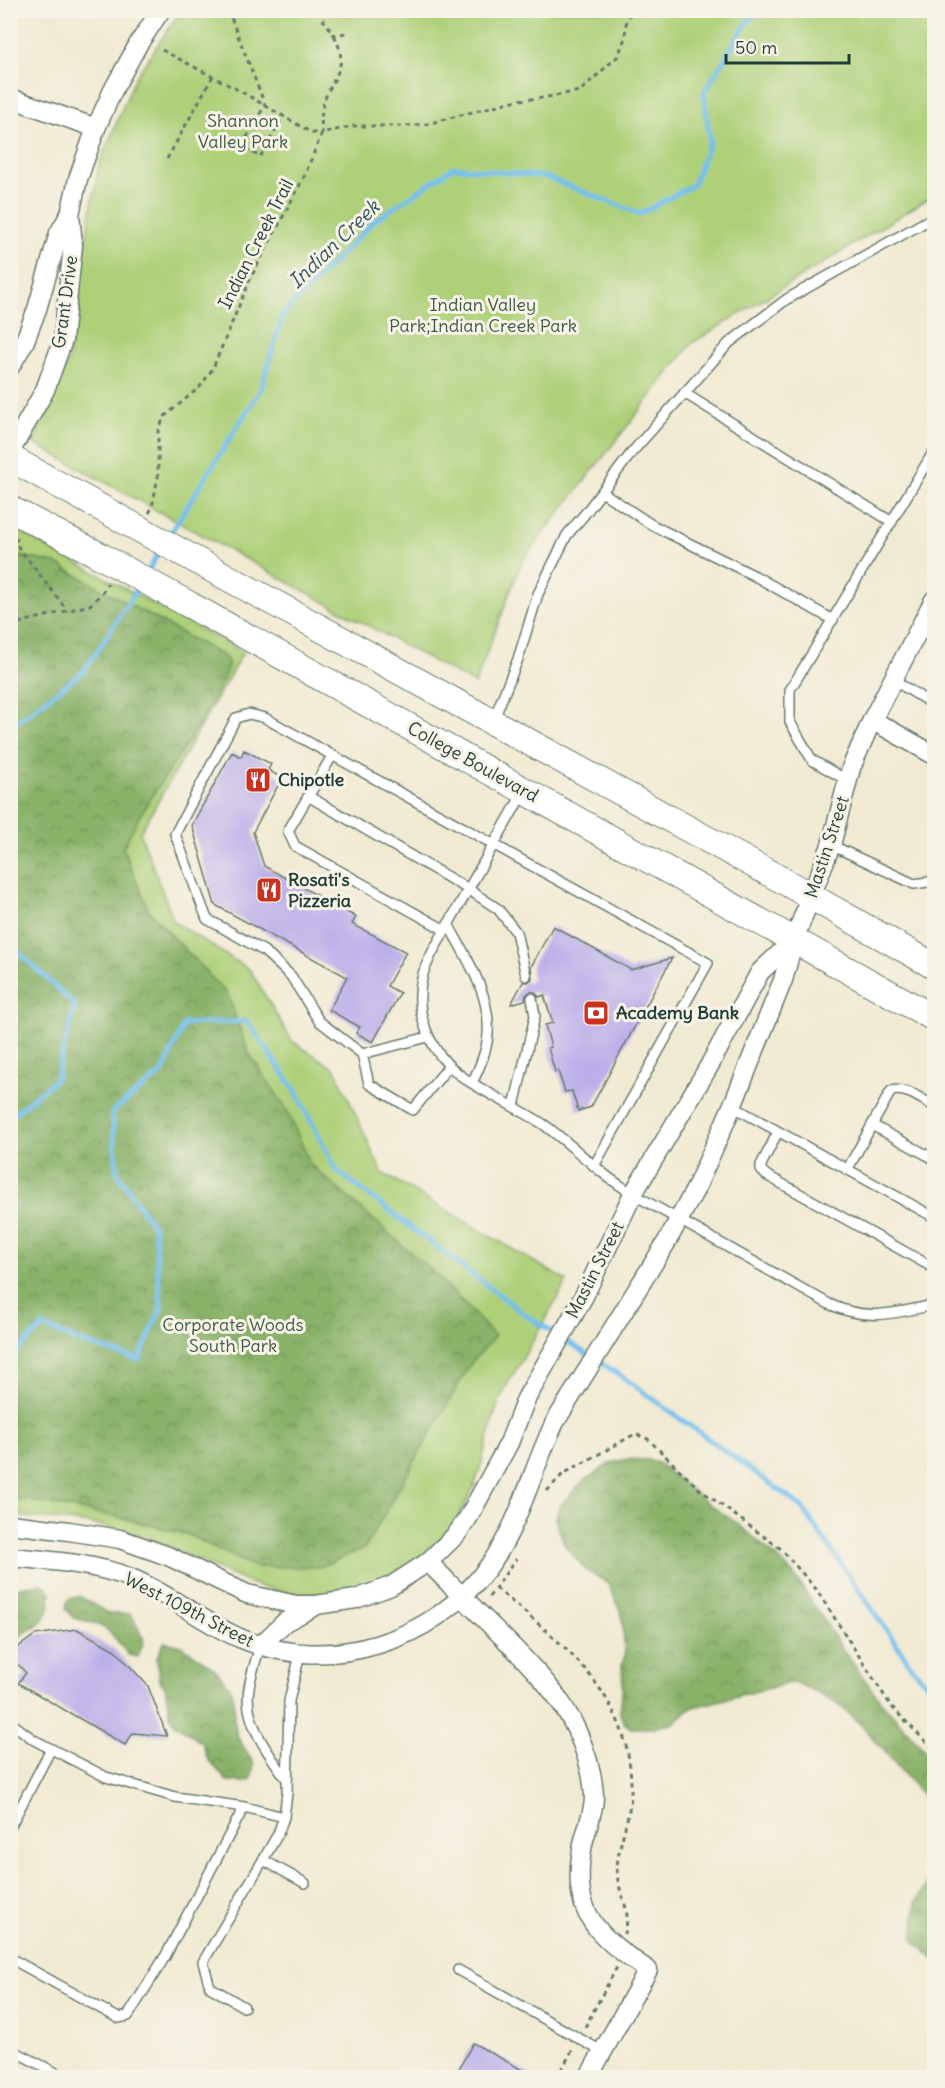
<svg xmlns="http://www.w3.org/2000/svg" width="945" height="2088" font-family="Delius,sans-serif">
<style>
.green{fill:#aed079;stroke:#668656;stroke-width:1.5}
.forest{fill:url(#forest-crowns);stroke:#54784e;stroke-width:1.5}
.lines{fill:none;stroke-linecap:round;stroke-linejoin:round}
.stream{stroke:#74c0ee;stroke-width:5}
.building{fill:#bbaeea}
.lane-casing{stroke:#687a6c;stroke-width:12}
.street-casing{stroke:#687a6c;stroke-width:21}
.secondary-casing{stroke:#687a6c;stroke-width:28}
.path{stroke:#687a6c;stroke-width:3;stroke-dasharray:4.5 4.5;stroke-linecap:butt}
.lane{stroke:#fff;stroke-width:9}
.street{stroke:#fff;stroke-width:18}
.secondary{stroke:#fff;stroke-width:26}
.secondary-bridge-casing{stroke:#687a6c;stroke-width:28;stroke-linecap:butt}
.secondary-bridge{stroke:#fff;stroke-width:26}
.labels{text-anchor:middle;stroke-width:6;stroke-linejoin:round;paint-order:stroke}
.park-label{font-size:18px;fill:#3c5a42;stroke:#f7f3e8}
.street-label{font-size:18px;fill:#1f3d34;stroke:#f7f3e8}
.poi-label{font-size:18px;font-weight:bold;fill:#1f3d34;stroke:#f7f3e8;text-anchor:start}
.water-label{font-size:20px;font-style:italic;fill:#305759;stroke:#f7f3e8}
</style>
<defs>
<pattern id="forest-crowns" width="20" height="18" patternUnits="userSpaceOnUse" patternTransform="scale(1.5)"><rect width="20" height="18" fill="#8ab269"/><path d="M2 6a3 3 0 1 1 6 0M12 15a3 3 0 1 1 6 0" fill="none" stroke="#709257"/></pattern>
</defs>
<rect width="100%" height="100%" fill="#f7f3e8"/>
<filter id="ink" filterUnits="userSpaceOnUse"><feTurbulence type="fractalNoise" baseFrequency=".0167" numOctaves="2"/><feDisplacementMap in="SourceGraphic" scale="12" xChannelSelector="R" yChannelSelector="G"/><feConvolveMatrix kernelMatrix="1 2 1 2 8 2 1 2 1" color-interpolation-filters="sRGB"/></filter>
<filter id="wash" filterUnits="userSpaceOnUse"><feTurbulence type="fractalNoise" baseFrequency=".008" numOctaves="4" result="noise"/><feDisplacementMap in="SourceGraphic" scale="24" xChannelSelector="R" yChannelSelector="G"/><feGaussianBlur stdDeviation="1.35" result="paint"/><feColorMatrix in="noise" values="0 0 0 0 0 0 0 0 0 0 0 0 0 0 0 0 0 1.4 0 .05"/><feComposite in="paint" operator="in"/></filter>
<g filter="url(#wash)">
<rect width="100%" height="100%" fill="#f1ead3"/>
<g class="green">
<path d="M181,11H934V195L692,343L522,561L475,684L33,443L68,360L78,307L81,267L99,165L135,78Z"/>
<path d="M11,531L20,532L243,652L140,833L174,922L250,970L292,1041L335,1069L382,1173L567,1281C552,1307 537,1334 522,1360C515,1371 507,1383 502,1395C486,1431 484,1473 464,1507C420,1580 334,1613 253,1584C216,1571 182,1550 144,1537C102,1522 55,1520 11,1515Z"/>
</g>
<g class="forest">
<path d="M10,554L55,563L225,657L229,664C204,731 153,784 123,848L149,911L228,995L248,1052L287,1110L311,1165L440,1278L495,1336L471,1363L365,1548L319,1567H255L186,1534L113,1516L26,1500L11,1499Z"/>
<path d="M627,1459L651,1460L659,1464L710,1505L737,1523L779,1559L794,1575L843,1650L879,1699L934,1761V1806L917,1789L860,1723L839,1705L810,1689L793,1682L690,1708L674,1723L654,1728H631L624,1723L619,1711L623,1687L622,1664L625,1656L622,1615L608,1583L587,1571L565,1546L556,1520L559,1507L582,1482L611,1463Z"/>
<path d="M40,1584L44,1585L51,1593C50,1598 50,1607 48,1612C42,1626 21,1633 11,1643V1593L20,1587Z"/>
<path d="M79,1596L109,1614H131L144,1640L138,1657L128,1655C109,1628 105,1624 73,1618L66,1608L68,1599Z"/>
<path d="M164,1642L182,1646L215,1669L230,1687L234,1699V1720L237,1736L254,1764L251,1780L244,1782L227,1781L207,1758L202,1743L175,1724L170,1715L165,1687L159,1680L157,1658Z"/>
<path d="M934,1872V1959L913,1940L916,1903Z"/>
</g>
<g class="lines">
<g class="stream">
<path d="M168,537L261,389L283,314L374,221L454,167L546,177L640,214L693,185L710,141L704,93L744,27L758,10"/>
<path d="M147,573L160,550"/>
<path d="M10,727L84,671L139,586"/>
<path d="M10,944L75,1005L56,1079L10,1117"/>
<path d="M10,1358L43,1326L78,1341L139,1360L161,1308L154,1228L117,1172L112,1112L163,1072L184,1024L247,1021L295,1090L336,1170L527,1316L620,1375L801,1506L912,1667L934,1692"/>
</g>
</g>
<g id="blocks">
<g class="building">
<path d="M244,750L271,764L268,770L282,778L253,832L264,866L356,917L352,924L406,952L387,986L400,993L373,1042L356,1033L360,1027L329,1010L347,977L215,905L192,825L232,752L241,757Z"/>
<path d="M553,926L631,970L672,958L591,1107L578,1111L572,1091L565,1092L558,1071L555,1072L548,1048L551,1047L545,1025L553,1023L544,995L539,997L535,992H530L526,995L525,1000L511,1004L523,982H528L532,979L531,967Z"/>
<path d="M77,1629L115,1650L148,1686L167,1736L133,1733L125,1745L18,1683L26,1673L10,1656V1653L35,1635Z"/>
<path d="M473,2043L537,2078H454Z"/>
</g>
</g>
</g>
<g filter="url(#ink)">
<use href="#blocks" fill-opacity="0" stroke="#687a6c" stroke-width="1.5"/>
<g class="lines">
<g class="lane-casing">
<g id="lane">
<path d="M684,393L892,522"/>
<path d="M602,492L652,525L755,576L833,620"/>
<path d="M893,680L934,705"/>
<path d="M493,721L518,659L538,594L567,535L584,515L633,451L729,343L787,299L934,217"/>
<path d="M332,756L288,831L295,846L445,930"/>
<path d="M848,781L812,760L790,722V690L934,451"/>
<path d="M523,793L432,953C429,960 425,967 423,974C412,1014 431,1055 464,1078C489,1095 517,1107 543,1124C564,1139 583,1157 603,1173C612,1181 623,1187 633,1194L829,1304C867,1322 895,1313 934,1305"/>
<path d="M308,796L468,889L498,909L516,932L526,976"/>
<path d="M831,845L914,884L934,881"/>
<path d="M448,924C466,957 491,994 488,1034C487,1051 480,1067 472,1083"/>
<path d="M428,1037L362,1054L319,1021L291,976L264,951L207,919L175,834L236,718L249,714L265,718L708,963L594,1166"/>
<path d="M362,1054L369,1084L413,1110L449,1066"/>
<path d="M514,1106L535,1016L532,998"/>
<path d="M732,1106L934,1217"/>
<path d="M872,1125L934,1159"/>
<path d="M778,1132L761,1165V1170L766,1175L934,1268"/>
<path d="M847,1170L891,1091C906,1087 921,1099 934,1106"/>
<path d="M260,1646C256,1660 251,1674 249,1688C243,1721 268,1753 286,1778"/>
<path d="M10,1722L34,1740L106,1777L175,1797L244,1807L284,1817"/>
<path d="M10,1827L51,1749"/>
<path d="M263,1860L305,1883"/>
<path d="M10,1958L118,2018L128,2016L166,1955L244,1807"/>
<path d="M458,1970L603,2052"/>
<path d="M244,2007L210,1987L203,1962L263,1860L278,1834L284,1817L287,1793L289,1701L300,1654"/>
<path d="M10,2049L66,2078"/>
</g>
</g>
<g class="street-casing">
<g id="street">
<path d="M10,98L96,128"/>
<path d="M10,367L24,343L37,309L59,233L70,214L78,179L96,128L113,90L139,43L161,10"/>
<path d="M10,452L45,390L63,340L73,245L70,214"/>
<path d="M872,720L934,755"/>
<path d="M10,1524L69,1531L120,1539L168,1556L247,1594L296,1605H316L356,1599L391,1586L428,1562L456,1535L468,1518L509,1443L526,1399L584,1296L633,1194L708,1068L760,972L794,940"/>
<path d="M10,1557C51,1561 93,1563 131,1578C170,1594 203,1623 242,1639C329,1675 434,1642 489,1566C520,1524 532,1469 555,1422L666,1243L696,1188L734,1102L783,980L794,940L831,845L851,768L872,720L934,600"/>
<path d="M428,1562C452,1586 475,1610 499,1633C527,1662 559,1692 576,1729C585,1749 593,1773 594,1795C595,1809 586,1830 583,1844C570,1912 595,1935 648,1970L588,2078"/>
<path d="M260,1646L285,1622L315,1606"/>
</g>
</g>
<g class="secondary-casing">
<g id="secondary">
<path d="M10,458L114,515"/>
<path d="M10,509L95,553"/>
<path d="M212,569L780,879L934,966"/>
<path d="M188,604L934,1018"/>
</g>
</g>
<g class="path">
<path d="M228,10L265,105L242,146L260,157L284,116"/>
<path d="M324,10L322,18L334,35L346,33"/>
<path d="M162,50L242,92L312,133H322C321,124 321,114 323,105C331,76 351,69 334,35"/>
<path d="M257,119L276,130"/>
<path d="M167,159L213,76"/>
<path d="M149,513L152,508L158,477V432L164,417L200,387L213,368L251,277L304,177L322,133L353,126H405L427,124L517,100L542,98L580,91L618,56L625,38L626,24L631,10"/>
<path d="M17,537L16,544L67,610"/>
<path d="M10,625L90,605L102,593L108,583"/>
<path d="M547,1491L563,1474L635,1434L648,1439L698,1488L781,1549L816,1589L891,1706L934,1750"/>
<path d="M496,1588C564,1646 634,1695 631,1794C630,1819 617,1847 617,1871C617,1887 626,1901 627,1916C627,1922 626,1928 625,1934"/>
<path d="M489,1597L516,1559"/>
<path d="M585,2027L617,1967"/>
<path d="M557,2078L573,2049"/>
</g>
<use href="#lane" class="lane"/>
<use href="#street" class="street"/>
<use href="#secondary" class="secondary"/>
<g class="secondary-bridge-casing">
<g id="secondary-bridge">
<path d="M114,515L212,569"/>
<path d="M95,553L188,604"/>
</g>
</g>
<use href="#secondary-bridge" class="secondary-bridge"/>
</g>
</g>
<defs>
<g id="restaurant-square" transform="scale(1.35)"><rect x="-9" y="-9" width="18" height="18" rx="4" fill="#c8321e" stroke="#f7f3e8"/><path d="M-5-6h1v4h1v-4h1v4h1v-4h1v5L-1.5 .5V6h-2V.5L-5-1ZM5-6V6H3V1.5H1.5Q1.5-4 5-6Z" fill="#fff"/></g>
<g id="bank-square" transform="scale(1.35)"><rect x="-9" y="-9" width="18" height="18" rx="4" fill="#c8321e" stroke="#f7f3e8"/><path d="M-6-4H6V4H-6ZM0-2.3a2.3 2.3 0 1 0 0 4.6a2.3 2.3 0 1 0 0-4.6Z" fill="#fff"/></g>
</defs>
<g fill-rule="evenodd">
<use href="#restaurant-square" x="258" y="780"/>
<use href="#restaurant-square" x="269" y="890"/>
<use href="#bank-square" x="596" y="1013"/>
</g>
<g class="labels">
<g class="park-label">
<text x="243" y="127">Shannon<tspan x="243" dy="21">Valley Park</tspan></text>
<text x="483" y="311">Indian Valley<tspan x="483" dy="21">Park;Indian Creek Park</tspan></text>
<text x="233" y="1331">Corporate Woods<tspan x="233" dy="21">South Park</tspan></text>
</g>
<g class="street-label">
<text transform="translate(256 244) rotate(-63)" y="6">Indian Creek Trail</text>
<text transform="translate(65 302) rotate(-82)" y="6">Grant Drive</text>
<text transform="translate(473 762) rotate(29)" y="6">College Boulevard</text>
<text transform="translate(827 847) rotate(-72)" y="6">Mastin Street</text>
<text transform="translate(595 1270) rotate(-63)" y="6">Mastin Street</text>
<text transform="translate(189 1610) rotate(27)" y="6">West 109th Street</text>
</g>
<g class="poi-label">
<text x="278" y="786">Chipotle</text>
<text x="288" y="886">Rosati's<tspan x="288" dy="21">Pizzeria</tspan></text>
<text x="616" y="1019">Academy Bank</text>
</g>
<g class="water-label">
<text transform="translate(334 244) rotate(-44)" y="7">Indian Creek</text>
</g>
</g>
<rect width="945" height="2088" fill="none" stroke="#f7f3e8" stroke-width="36"/>
<path d="M726 54v9h123v-9" fill="none" stroke="#1f3d34" stroke-width="3"/>
<text x="735" y="54" font-size="18" fill="#1f3d34" stroke="#f7f3e8" stroke-width="4.5" paint-order="stroke">50 m</text>
</svg>
